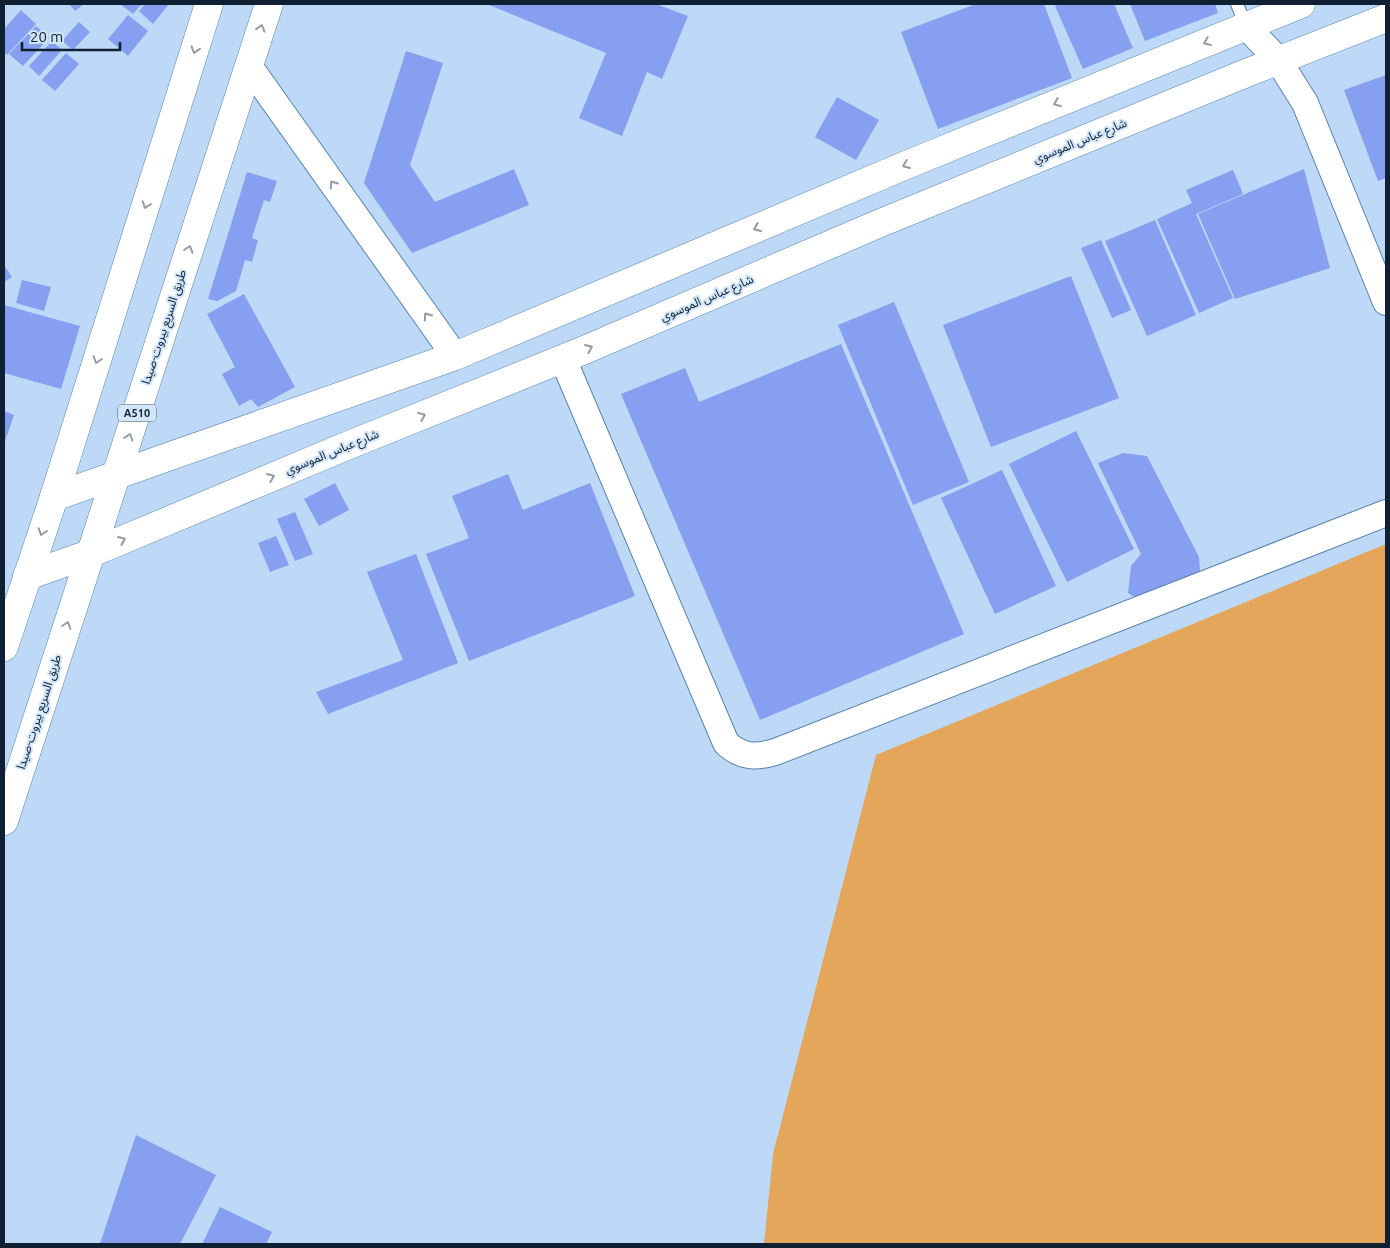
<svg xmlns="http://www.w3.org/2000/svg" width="1390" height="1248" font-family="Ubuntu,'Noto Sans Arabic',sans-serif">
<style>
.green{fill:#e3a65b}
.building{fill:#869ff0}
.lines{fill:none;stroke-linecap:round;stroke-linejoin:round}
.service-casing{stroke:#5783b1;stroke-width:14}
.minor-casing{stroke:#5783b1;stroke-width:28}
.tertiary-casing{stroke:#5783b1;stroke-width:29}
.trunk-casing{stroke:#5783b1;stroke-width:29}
.service{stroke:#fff;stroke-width:12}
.minor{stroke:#fff;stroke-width:26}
.tertiary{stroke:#fff;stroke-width:28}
.trunk{stroke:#fff;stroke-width:28}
.oneway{stroke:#939ba3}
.labels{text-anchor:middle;stroke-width:4;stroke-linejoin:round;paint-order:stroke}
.shield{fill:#d2e5f9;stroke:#495b6e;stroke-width:1}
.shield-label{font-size:11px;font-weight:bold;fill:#0e2032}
.street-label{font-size:12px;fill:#0e2032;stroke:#d2e5f9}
</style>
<rect width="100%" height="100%" fill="#bdd9f7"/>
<path class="green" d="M1386,544V1244H764L773,1154L876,755Z"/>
<g class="building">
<path d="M69,4H84L75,11Z"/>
<path d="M120,4H142L133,14Z"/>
<path d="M145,4H169L153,24L139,11Z"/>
<path d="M487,4H656L688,16L662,79L647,72L622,136L579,118L606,53Z"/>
<path d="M976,4H1044L1072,78L938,129L901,32Z"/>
<path d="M1060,4H1114L1133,48L1083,69L1055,6Z"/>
<path d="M1130,4H1215L1218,13L1145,41Z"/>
<path d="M21,10L36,24L7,55L4,52V29Z"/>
<path d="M128,15L148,31L128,56L108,39Z"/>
<path d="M79,22L90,32L73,50L62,41Z"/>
<path d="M36,26L49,38L23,66L9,54Z"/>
<path d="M52,41L62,50L39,76L29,66Z"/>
<path d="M406,51L443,63L410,165L435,202L514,169L529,205L412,253L364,183Z"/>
<path d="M66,53L79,64L55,91L42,80Z"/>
<path d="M1386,75V178L1378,181L1344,90Z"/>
<path d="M837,97L879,120L856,160L815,137Z"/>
<path d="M1304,169L1330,268L1235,299L1198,214Z"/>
<path d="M1233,170L1243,194L1196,214L1233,298L1199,313L1157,219L1192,203L1186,190Z"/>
<path d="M247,172L277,181L270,202L264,200L252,238L258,240L252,262L245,260L236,291L217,301L208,299Z"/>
<path d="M1155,220L1196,315L1147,336L1105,241Z"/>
<path d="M1101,240L1131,310L1112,318L1081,248Z"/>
<path d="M4,265L12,277L4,282Z"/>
<path d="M1071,276L1119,398L991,447L943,325Z"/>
<path d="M22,280L51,287L44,311L16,303Z"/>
<path d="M244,294L295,387L258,407L251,399L239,406L222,374L235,367L207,314Z"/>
<path d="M894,302L969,482L913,505L838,325Z"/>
<path d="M4,305L80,326L61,389L4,373Z"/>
<path d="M841,344L964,634L760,720L621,394L685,368L699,402Z"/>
<path d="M4,411L14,415L4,444Z"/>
<path d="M1076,431L1134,549L1067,582L1009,464Z"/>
<path d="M1123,453L1147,456L1199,557L1200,571L1194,583L1139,600L1128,593L1131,566L1141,554L1098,463Z"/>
<path d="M1002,470L1056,586L995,614L941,498Z"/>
<path d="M508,474L523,510L590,483L635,596L469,661L426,554L469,538L452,496Z"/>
<path d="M335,483L349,510L319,526L304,499Z"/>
<path d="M295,512L313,554L295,561L277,519Z"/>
<path d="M276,536L289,565L270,572L258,543Z"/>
<path d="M416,554L458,663L328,714L316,692L403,660L367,572Z"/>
<path d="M136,1135L216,1175L180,1244H100Z"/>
<path d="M220,1207L272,1232L266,1244H202Z"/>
</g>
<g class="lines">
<g class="service-casing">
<path id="service" d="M1237,4L1246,26"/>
</g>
<g class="minor-casing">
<g id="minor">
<path d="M1246,26L1278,60L1305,103L1386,302"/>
<path d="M249,66L455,356"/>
<path d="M563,359L726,743C741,757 755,758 775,752L1386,513"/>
</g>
</g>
<g class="tertiary-casing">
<g id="tertiary">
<path d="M54,497L455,356L911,163L1301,4"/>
<path d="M27,576L89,554L344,447L582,351L878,224L1244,74L1386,18"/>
</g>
</g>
<g class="trunk-casing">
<g id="trunk">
<path d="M4,647L54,497L209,4"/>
<path d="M4,821L269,4"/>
</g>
</g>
<use href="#service" class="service"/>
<use href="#minor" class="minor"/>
<use href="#tertiary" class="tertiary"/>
<use href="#trunk" class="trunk"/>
</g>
<defs><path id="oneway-chevron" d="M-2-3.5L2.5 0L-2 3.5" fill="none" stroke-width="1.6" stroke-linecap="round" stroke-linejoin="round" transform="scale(1.25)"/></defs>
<g class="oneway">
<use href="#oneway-chevron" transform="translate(261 28) rotate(-73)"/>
<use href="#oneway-chevron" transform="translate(1207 42) rotate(158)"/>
<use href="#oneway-chevron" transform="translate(195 50) rotate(107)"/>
<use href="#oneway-chevron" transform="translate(1057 103) rotate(158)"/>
<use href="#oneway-chevron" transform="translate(906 165) rotate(157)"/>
<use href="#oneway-chevron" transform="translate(333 184) rotate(-125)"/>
<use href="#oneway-chevron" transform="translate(146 205) rotate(108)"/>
<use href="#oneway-chevron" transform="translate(757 228) rotate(157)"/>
<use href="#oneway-chevron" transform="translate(189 249) rotate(-72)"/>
<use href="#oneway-chevron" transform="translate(427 316) rotate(-125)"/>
<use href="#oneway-chevron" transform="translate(589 348) rotate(-23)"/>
<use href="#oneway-chevron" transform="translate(97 360) rotate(108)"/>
<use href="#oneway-chevron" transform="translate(422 416) rotate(-22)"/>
<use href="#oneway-chevron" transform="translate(129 437) rotate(-72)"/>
<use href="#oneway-chevron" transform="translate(271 477) rotate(-23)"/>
<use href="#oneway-chevron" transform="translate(42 532) rotate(108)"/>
<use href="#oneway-chevron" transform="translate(122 540) rotate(-23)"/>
<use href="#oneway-chevron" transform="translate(67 625) rotate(-72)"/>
</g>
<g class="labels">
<rect class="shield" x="118" y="404.5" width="38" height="17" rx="4"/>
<g class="shield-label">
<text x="137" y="417">A510</text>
</g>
<g class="street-label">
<text transform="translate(1080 141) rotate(-22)" y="4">شارع عباس الموسوي</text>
<text transform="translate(707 298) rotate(-23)" y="4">شارع عباس الموسوي</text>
<text transform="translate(164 327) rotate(-72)" y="4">طريق السريع بيروت-صيدا</text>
<text transform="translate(332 452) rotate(-22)" y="4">شارع عباس الموسوي</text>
<text transform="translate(39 712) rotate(-72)" y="4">طريق السريع بيروت-صيدا</text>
</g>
</g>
<rect width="1390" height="1248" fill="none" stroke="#0e2032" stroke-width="10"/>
<path d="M22 42v8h98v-8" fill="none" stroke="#0e2032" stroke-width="2.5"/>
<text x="30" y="42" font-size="15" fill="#0e2032" stroke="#d2e5f9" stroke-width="4" paint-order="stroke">20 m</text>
</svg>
